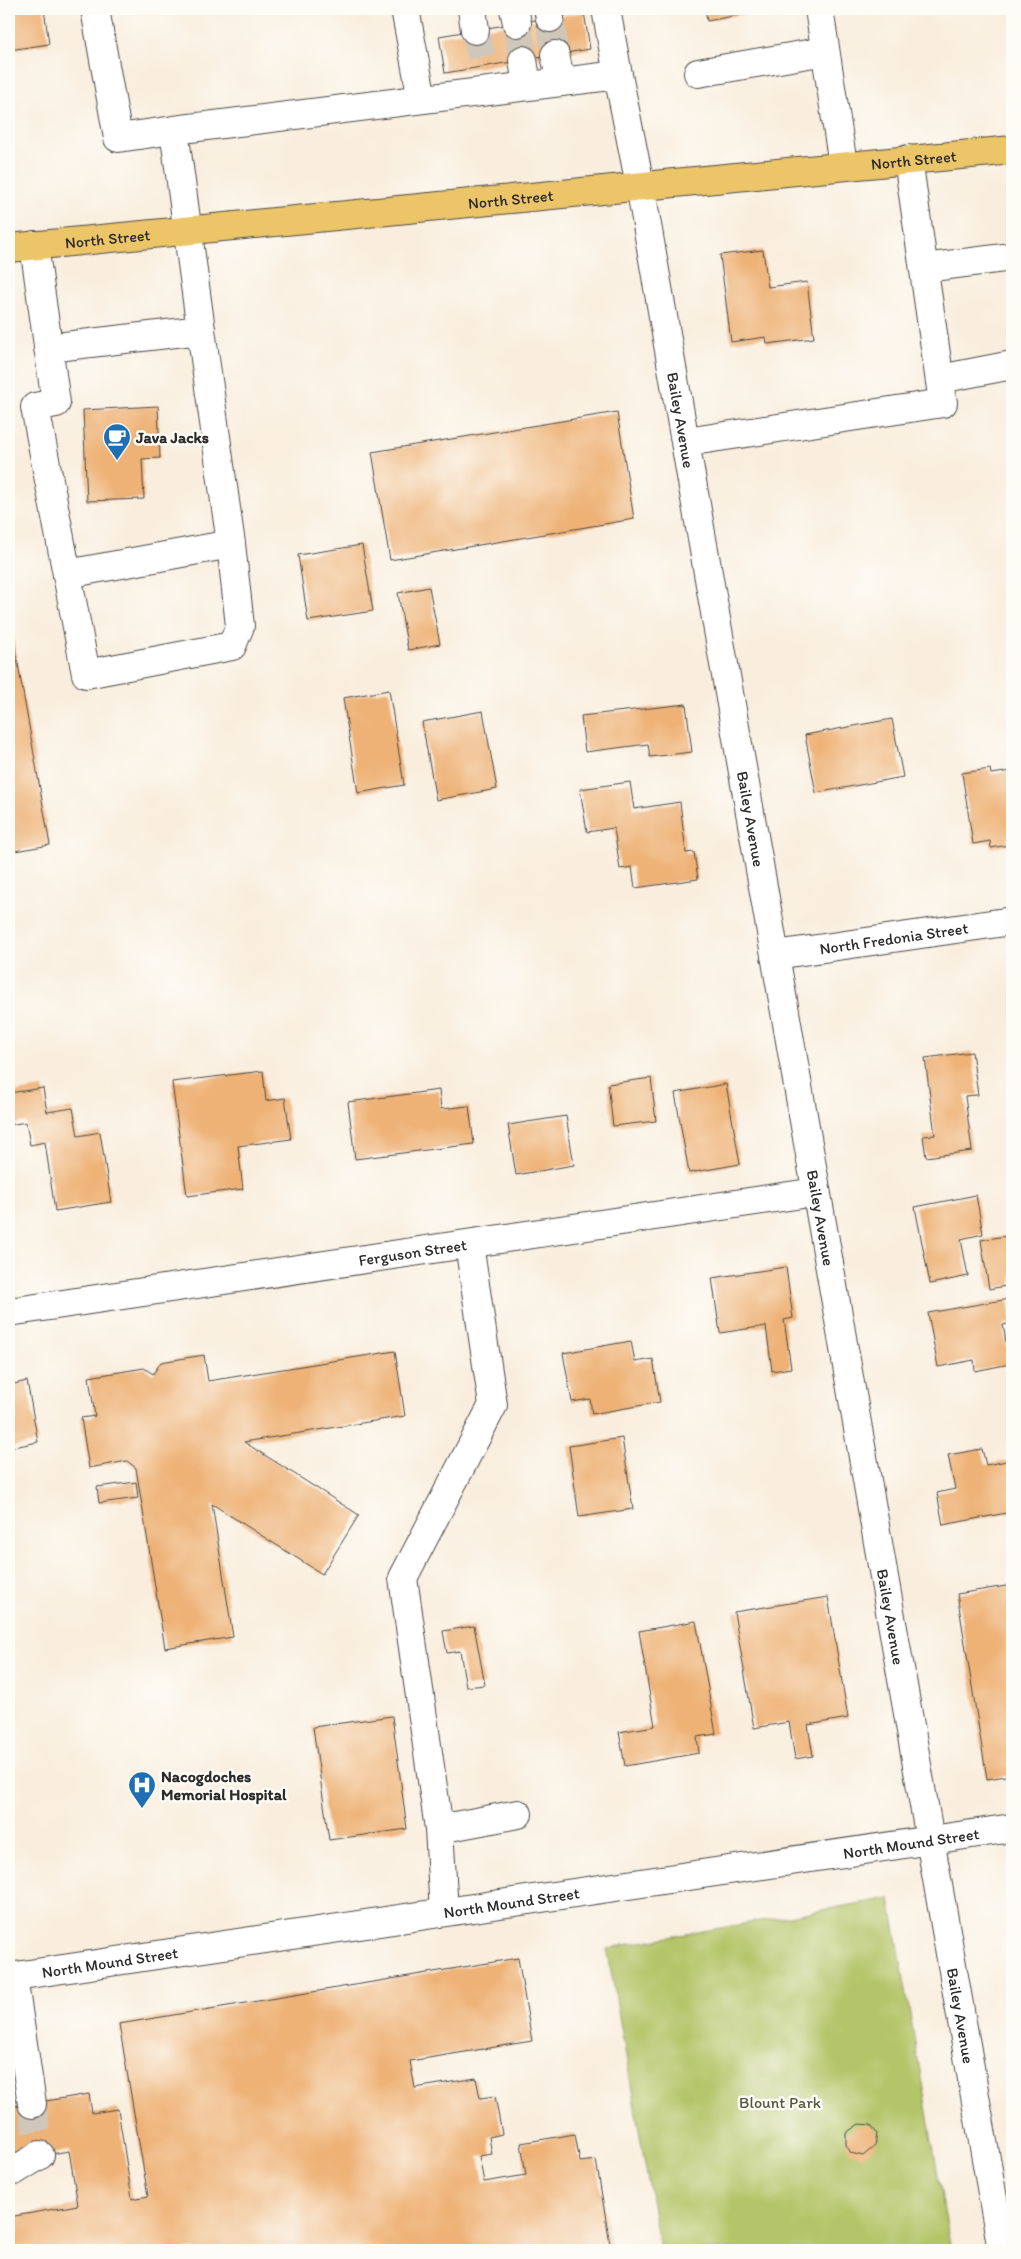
<svg xmlns="http://www.w3.org/2000/svg" width="1021" height="2259" font-family="Itim,sans-serif">
<style>
.green{fill:#b4c467;stroke:#707849}
.building{fill:#eeb277}
.lines{fill:none;stroke-linecap:round;stroke-linejoin:round}
.minor-tunnel{stroke:#d0c7ba;stroke-width:28;stroke-dasharray:28 14;stroke-linecap:butt}
.minor-casing{stroke:#4a4846;stroke-width:30}
.major-casing{stroke:#4a4846;stroke-width:30}
.minor{stroke:#fff;stroke-width:28}
.major{stroke:#ecc569;stroke-width:28}
.labels{text-anchor:middle;stroke-width:5;stroke-linejoin:round;paint-order:stroke}
.street-label{font-size:16px;fill:#2b2b2b;stroke:#fdfcf7}
.poi-label{font-size:16px;font-weight:bold;fill:#2b2b2b;stroke:#fdfcf7;text-anchor:start}
.park-label{font-size:16px;fill:#54593d;stroke:#fdfcf7}
</style>
<rect width="100%" height="100%" fill="#fdfcf7"/>
<filter id="ink" filterUnits="userSpaceOnUse"><feTurbulence type="fractalNoise" baseFrequency=".02" numOctaves="2"/><feDisplacementMap in="SourceGraphic" scale="10" xChannelSelector="R" yChannelSelector="G"/><feConvolveMatrix kernelMatrix="1 2 1 2 8 2 1 2 1" color-interpolation-filters="sRGB"/></filter>
<filter id="wash" filterUnits="userSpaceOnUse"><feTurbulence type="fractalNoise" baseFrequency=".0096" numOctaves="4" result="noise"/><feDisplacementMap in="SourceGraphic" scale="20" xChannelSelector="R" yChannelSelector="G"/><feGaussianBlur stdDeviation="1.12" result="paint"/><feColorMatrix in="noise" values="0 0 0 0 0 0 0 0 0 0 0 0 0 0 0 0 0 1.4 0 .05"/><feComposite in="paint" operator="in"/></filter>
<g filter="url(#wash)">
<rect width="100%" height="100%" fill="#f9eede"/>
<path class="green" d="M890,1898L951,2250H660L607,1948Z"/>
<g id="blocks">
<g class="building">
<path d="M9,9H44L49,44L9,50Z"/>
<path d="M669,9H694V10L669,14Z"/>
<path d="M705,9H760V11L707,21Z"/>
<path d="M584,12L590,49L445,73L439,36Z"/>
<path d="M763,250L768,287L807,282L814,338L767,344L766,337L731,342L720,255Z"/>
<path d="M158,406L160,458L142,459L144,499L87,501L83,410Z"/>
<path d="M617,412L634,519L390,560L372,452Z"/>
<path d="M362,545L373,611L308,621L298,555Z"/>
<path d="M429,587L440,644L408,650L398,593Z"/>
<path d="M9,613L50,845L9,852Z"/>
<path d="M389,690L404,785L358,793L343,698Z"/>
<path d="M686,704L692,752L650,757L648,744L585,752L581,716Z"/>
<path d="M483,711L497,789L436,800L422,722Z"/>
<path d="M892,719L903,777L816,793L805,735Z"/>
<path d="M990,769L991,774L1012,771V838L1008,839L1009,845L991,848L990,841L973,844L962,773Z"/>
<path d="M630,782L634,809L680,802L686,853L694,852L698,879L635,888L632,867L620,869L614,828L587,832L580,789Z"/>
<path d="M972,1052L978,1095L965,1096L972,1151L926,1157L923,1136L935,1135L925,1058Z"/>
<path d="M263,1071L266,1101L285,1098L291,1139L238,1146L243,1189L187,1196L172,1082Z"/>
<path d="M651,1078L656,1121L613,1126L608,1084Z"/>
<path d="M726,1084L740,1164L689,1173L675,1093Z"/>
<path d="M43,1088L47,1112L73,1108L78,1136L100,1132L111,1202L55,1211L45,1142L30,1145L26,1122L9,1125V1093Z"/>
<path d="M439,1090L441,1109L469,1106L474,1144L355,1159L348,1102Z"/>
<path d="M566,1116L574,1165L516,1175L508,1125Z"/>
<path d="M976,1195L983,1234L961,1239L968,1276L930,1284L915,1207Z"/>
<path d="M1012,1235V1285L989,1289L981,1240Z"/>
<path d="M786,1267L793,1318L784,1320L791,1368L772,1371L766,1326L720,1333L712,1278Z"/>
<path d="M1009,1299L1012,1323L1003,1325L1010,1364L975,1371L974,1360L938,1367L928,1313Z"/>
<path d="M631,1341L635,1362L653,1359L660,1402L592,1414L590,1399L572,1402L563,1353Z"/>
<path d="M395,1351L405,1416L244,1442L359,1515L322,1574L212,1504L233,1637L165,1648L136,1468L127,1461L89,1468L81,1418L95,1416L89,1377L144,1368L153,1374L161,1362L204,1355L208,1381Z"/>
<path d="M27,1381L38,1442L9,1448V1385Z"/>
<path d="M622,1438L633,1509L579,1517L569,1446Z"/>
<path d="M982,1449L986,1465L1012,1460V1512L943,1525L937,1493L955,1489L948,1455Z"/>
<path d="M136,1482L138,1498L99,1503L97,1487Z"/>
<path d="M1012,1585V1775L987,1779L957,1594Z"/>
<path d="M828,1597L848,1718L808,1725L813,1756L795,1759L789,1722L754,1728L734,1612Z"/>
<path d="M696,1621L716,1734L697,1737L699,1753L625,1766L619,1732L655,1726L639,1631Z"/>
<path d="M474,1626L485,1685L466,1687L460,1651L447,1653L443,1631Z"/>
<path d="M392,1716L407,1829L329,1840L313,1727Z"/>
<path d="M518,1958L532,2041L410,2061L415,2088L476,2078L480,2098L495,2096L502,2134L489,2137L492,2154L479,2156L484,2182L526,2175L521,2143L575,2134L580,2162L596,2160L611,2250H9V2217L78,2205L69,2151L9,2161V2107L89,2094L92,2113L118,2109L132,2199L148,2196L119,2024Z"/>
<path d="M859,2124L871,2125L877,2134L875,2146L863,2156L851,2153L846,2145V2133Z"/>
</g>
</g>
</g>
<g filter="url(#ink)">
<use href="#blocks" fill-opacity="0" stroke="#4a4846" stroke-width="1"/>
<g class="lines">
<g class="minor-tunnel">
<path d="M550,18L555,55"/>
<path d="M517,23L523,60"/>
<path d="M475,30L484,67"/>
<path d="M32,2104L40,2155"/>
</g>
<g class="minor-casing">
<g id="minor">
<path d="M95,9L118,138L174,130"/>
<path d="M405,9L422,99"/>
<path d="M472,9L475,30"/>
<path d="M514,9L517,23"/>
<path d="M548,9L550,18"/>
<path d="M606,9L618,75"/>
<path d="M819,9L843,165"/>
<path d="M555,55L561,82"/>
<path d="M523,60L527,85"/>
<path d="M698,73L825,51"/>
<path d="M34,245L56,403L35,407L86,674L232,646L240,626L231,544"/>
<path d="M924,268L1012,257"/>
<path id="s1" d="M48,348L201,330L174,130L618,75L640,185L1002,2250"/>
<path d="M940,379L1012,365"/>
<path d="M686,442L943,403L908,159"/>
<path d="M67,574L231,544L201,330"/>
<path id="s2" d="M775,955L1012,921"/>
<path id="s3" d="M9,1312L816,1192"/>
<path d="M439,1829L403,1578L493,1405L469,1244"/>
<path d="M444,1912L439,1829L518,1814"/>
<path id="s4" d="M9,1977L1012,1828"/>
<path d="M13,1977L32,2104"/>
<path d="M9,2172L14,2171L40,2155"/>
</g>
</g>
<g class="major-casing">
<g id="major">
<path id="s5" d="M9,248L1012,150"/>
</g>
</g>
<use href="#minor" class="minor"/>
<use href="#major" class="major"/>
</g>
</g>
<defs>
<g id="cafe-pin" transform="scale(1.4375)"><path d="M0 17L-7.5 6A9.5 9.5 0 1 1 7.5 6Z" fill="#1f6fb2" stroke="#fdfcf7"/><path d="M-5.5-4.5H6V0H3Q3 3.5 0 3.5H-2.5Q-5.5 3.5-5.5 0ZM3-3.2v2h1.7v-2ZM-6 4.5H4V6H-6Z" fill="#fff"/></g>
<g id="hospital-pin" transform="scale(1.4375)"><path d="M0 17L-7.5 6A9.5 9.5 0 1 1 7.5 6Z" fill="#1f6fb2" stroke="#fdfcf7"/><path d="M-5-5h3v3.5h4V-5h3V5h-3V1.5h-4V5h-3Z" fill="#fff"/></g>
</defs>
<g fill-rule="evenodd">
<use href="#cafe-pin" x="117" y="437"/>
<use href="#hospital-pin" x="142" y="1785"/>
</g>
<g class="labels">
<g class="street-label">
<text dy="6" stroke="none"><textPath href="#s5" startOffset="909">North Street</textPath></text>
<text dy="6" stroke="none"><textPath href="#s5" startOffset="504">North Street</textPath></text>
<text dy="6" stroke="none"><textPath href="#s5" startOffset="99">North Street</textPath></text>
<text dy="6" stroke="none"><textPath href="#s1" startOffset="1154">Bailey Avenue</textPath></text>
<text dy="6" stroke="none"><textPath href="#s1" startOffset="1559">Bailey Avenue</textPath></text>
<text dy="6" stroke="none"><textPath href="#s2" startOffset="120">North Fredonia Street</textPath></text>
<text dy="6" stroke="none"><textPath href="#s1" startOffset="1964">Bailey Avenue</textPath></text>
<text dy="6" stroke="none"><textPath href="#s3" startOffset="408">Ferguson Street</textPath></text>
<text dy="6" stroke="none"><textPath href="#s1" startOffset="2369">Bailey Avenue</textPath></text>
<text dy="6" stroke="none"><textPath href="#s4" startOffset="912">North Mound Street</textPath></text>
<text dy="6" stroke="none"><textPath href="#s4" startOffset="508">North Mound Street</textPath></text>
<text dy="6" stroke="none"><textPath href="#s4" startOffset="102">North Mound Street</textPath></text>
<text dy="6" stroke="none"><textPath href="#s1" startOffset="2774">Bailey Avenue</textPath></text>
</g>
<g class="poi-label">
<text x="136" y="443">Java Jacks</text>
<text x="161" y="1782">Nacogdoches<tspan x="161" dy="18">Memorial Hospital</tspan></text>
</g>
<g class="park-label">
<text x="780" y="2108">Blount Park</text>
</g>
</g>
<rect width="1021" height="2259" fill="none" stroke="#fdfcf7" stroke-width="30"/>
</svg>
